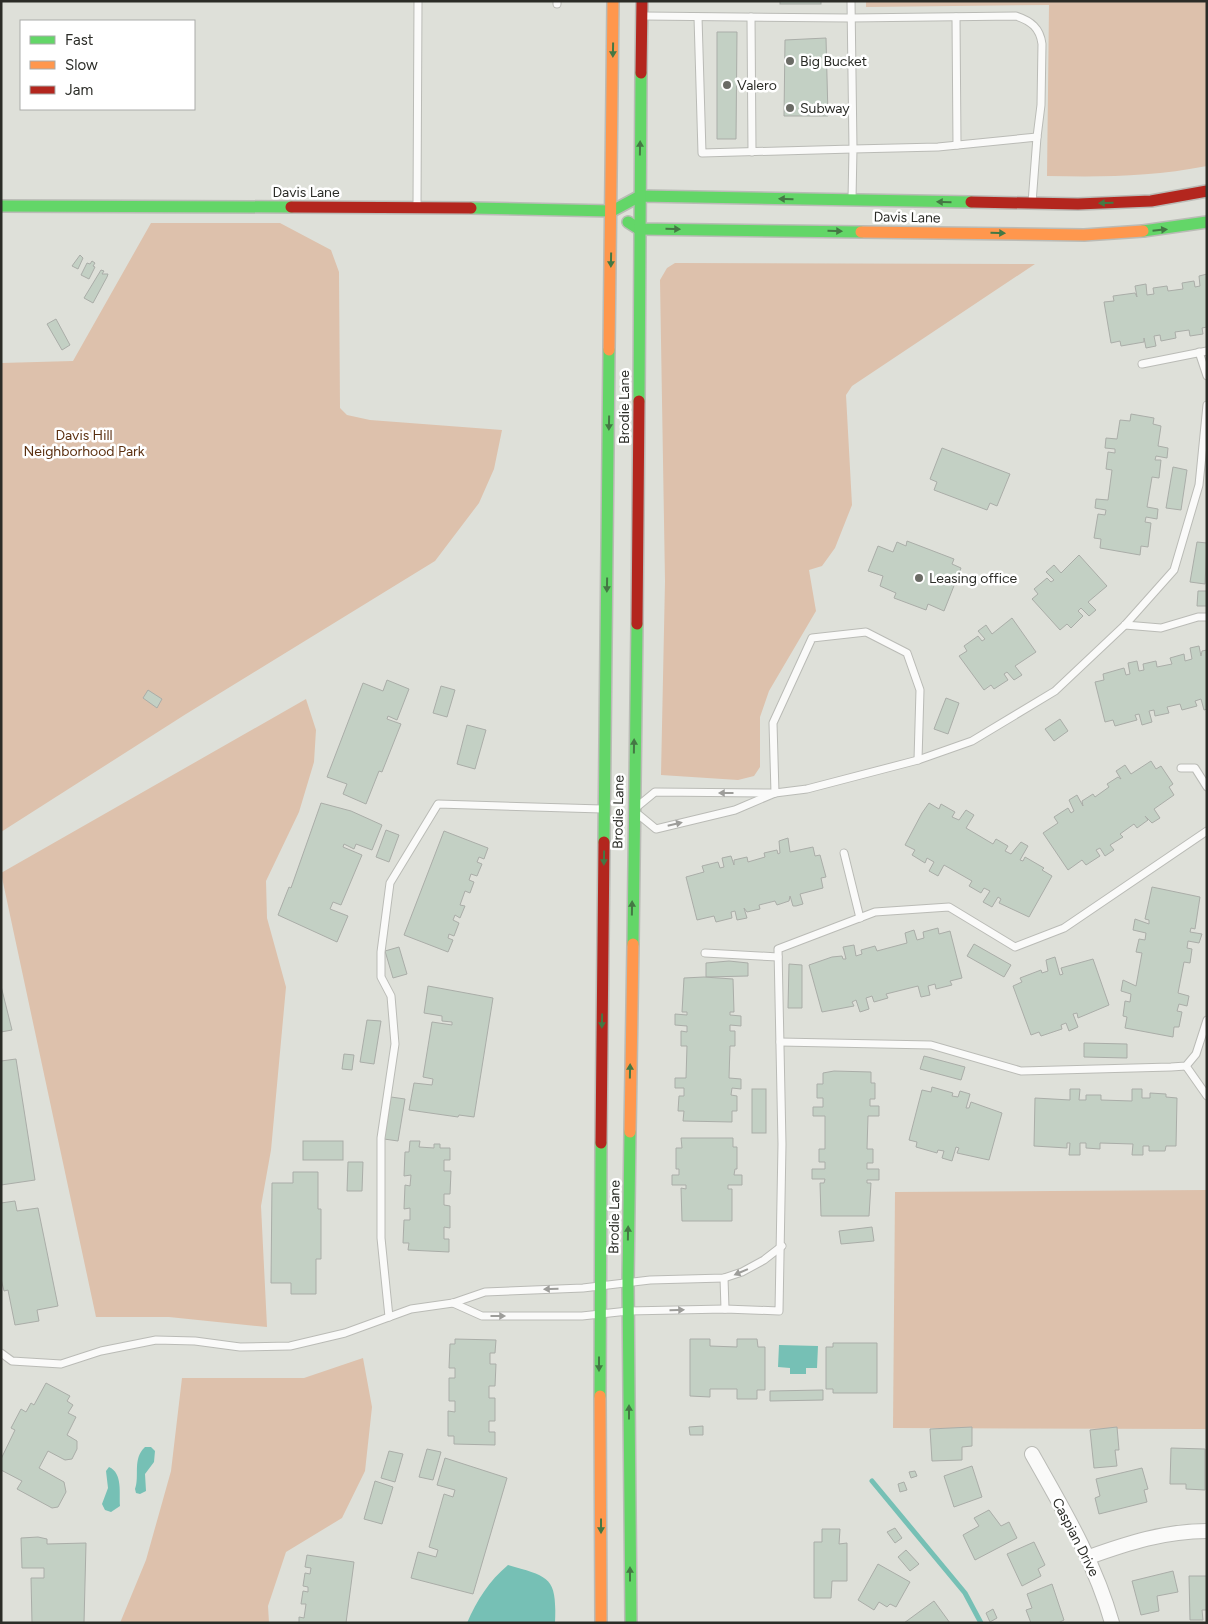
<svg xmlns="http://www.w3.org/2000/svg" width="1208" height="1624" font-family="Figtree,sans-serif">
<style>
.green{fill:#ddc1ac}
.water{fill:#76c0b5}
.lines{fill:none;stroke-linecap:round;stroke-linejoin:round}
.stream{stroke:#76c0b5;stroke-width:5}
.building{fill:#c3d0c4;stroke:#aaada8}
.lane-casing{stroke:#babbb6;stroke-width:9}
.street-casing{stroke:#babbb6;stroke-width:16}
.fast-casing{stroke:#babbb6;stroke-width:14}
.slow-casing{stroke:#babbb6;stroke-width:14}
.jam-casing{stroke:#babbb6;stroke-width:14}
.lane{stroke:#fafaf9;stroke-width:7}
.street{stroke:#fafaf9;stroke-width:14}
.fast{stroke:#63d668;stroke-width:11}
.slow{stroke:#ff974d;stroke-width:11}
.jam{stroke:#b3261e;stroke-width:11}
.oneway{fill:#447844}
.oneway2{fill:#9d9d9a}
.poi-dot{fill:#6a6b65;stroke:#fff;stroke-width:2}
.labels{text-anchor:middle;stroke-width:5;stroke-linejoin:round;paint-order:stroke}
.poi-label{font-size:14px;fill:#2b2c27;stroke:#fff;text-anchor:start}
.street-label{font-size:14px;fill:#2b2c27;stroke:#fff}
.park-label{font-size:14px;fill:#5b3010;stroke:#fff}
</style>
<rect width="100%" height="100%" fill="#dee0d9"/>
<g class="green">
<path d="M866,1H1207V166C1151,177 1103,177 1047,176L1049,5L866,7Z"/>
<path d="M151,223H280L331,250L339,272L340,408L347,415L370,420L502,430L494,469L479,503L435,561L186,714L1,832V363L73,361Z"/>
<path d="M675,263L1035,264L852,386L846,395L852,505L835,548L822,566L809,570L816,611L769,691L760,717V767L754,776L738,780L661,775L665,581L660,280L667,268Z"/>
<path d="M306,699L316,730L314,762L299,812L266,881L267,918L286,987L271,1150L261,1206L267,1327L169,1317H96L1,873Z"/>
<path d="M1207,1190V1429L893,1428L895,1192Z"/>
<path d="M363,1358L372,1407L365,1471L342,1518L286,1552L268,1606L269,1623H120L146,1560L171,1471L182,1378H304Z"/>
</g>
<g class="water">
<path d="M779,1345L818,1346L817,1368H806V1374H790V1368L778,1367Z"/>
<path d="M145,1447H151L155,1451L154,1462L145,1474L146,1491L140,1494L136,1493L135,1489C140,1476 132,1459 145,1447Z"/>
<path d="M109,1467C123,1473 119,1494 120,1506L111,1512L105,1510L102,1504L108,1488L106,1471Z"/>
<path d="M508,1565C550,1577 557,1577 555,1623H467C477,1600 489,1581 508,1565Z"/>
</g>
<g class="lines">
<path class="stream" d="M872,1481L965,1593L981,1623"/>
</g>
<g class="building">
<rect x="780" y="1" width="41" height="3"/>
<path d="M717,32H737L736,139H717Z"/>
<path d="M826,38L828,116H784L785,40Z"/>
<path d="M80,255L83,258L78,269L72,266Z"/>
<path d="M92,261L95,263L93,266L95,267L89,279L81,275L87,263L90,264Z"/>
<path d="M101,270L104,271L102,274H108L107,277L93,303L84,298Z"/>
<path d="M1207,274V327L1202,328L1203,334L1190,336L1189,330L1175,332L1176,338L1161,341L1160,335L1154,336L1156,346L1146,348L1144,338V342L1121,346L1120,341L1111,343L1104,302L1114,301L1113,296L1135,293L1137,297L1135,286L1146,284L1147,295L1154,294L1153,288L1167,286L1168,291L1183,289L1182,283L1194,281L1195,287L1200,286L1199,276Z"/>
<path d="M56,319L70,345L62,350L47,324Z"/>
<path d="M1131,414L1154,418L1153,424L1161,426L1158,446L1168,448L1167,458L1156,456L1155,460H1161L1159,478L1152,477L1147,507L1158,509L1157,519L1146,517L1145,522L1151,523L1148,547L1141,546L1140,555L1100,548L1101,539L1094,538L1098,514L1105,515L1106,510L1095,508L1096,499L1108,500L1112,470L1106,469L1108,452L1115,453V449L1105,448L1106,438L1117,439L1120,420L1130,421Z"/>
<path d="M942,448L1010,474L997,506L990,503L987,510L934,490L937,482L930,479Z"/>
<path d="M1173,467L1187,470L1181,510L1166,508Z"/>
<path d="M907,541L954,559L952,564L961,568L944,611L928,604L926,610L894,598L896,593L880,586L883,576L868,571L878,546L893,552L897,542L906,546Z"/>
<path d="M1197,542L1207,543L1205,584L1190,582Z"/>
<path d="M1079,555L1107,586L1088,602L1096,610L1089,616L1081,608L1078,611L1083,616L1071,628L1067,624L1060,630L1032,599L1038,594L1034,589L1047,578L1051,582L1054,580L1046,572L1054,565L1061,573Z"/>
<path d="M1198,591H1207V606H1197Z"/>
<path d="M1012,618L1036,652L1015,666L1022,675L1014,680L1007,672L1004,674L1008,680L994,689L991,685L984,690L959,656L967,651L964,646L978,636L982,641L985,639L978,631L986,625L992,634Z"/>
<path d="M1199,646L1201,656L1202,651L1207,650V709L1204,710L1201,699L1195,701L1197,706L1182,710L1180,704L1167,707L1169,713L1155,716L1154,710L1149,711L1152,722L1142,725L1139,714L1135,715L1137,720L1115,726L1113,720L1105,722L1095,682L1104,680L1103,674L1124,668L1126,675L1130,674L1128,663L1137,661L1139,671L1144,670L1143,664L1156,661L1157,667L1172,664L1170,658L1184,654L1185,661L1192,659L1190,648Z"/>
<path d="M387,680L409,689L397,720L388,716L387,719L401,724L382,772L379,771L366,804L343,794L347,784L327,777L363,683L383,691Z"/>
<path d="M441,686L455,690L447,717L433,713Z"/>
<path d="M148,690L162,699L157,708L143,698Z"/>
<path d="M946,698L959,703L948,734L934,729Z"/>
<path d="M1060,719L1068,731L1054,741L1045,729Z"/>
<path d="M467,725L486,730L475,769L457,764Z"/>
<path d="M1151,761L1156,769L1161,766L1173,784L1169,787L1174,795L1154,809L1160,818L1152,823L1145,816L1148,820L1137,828L1134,824L1120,834L1123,837L1110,845L1114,850L1105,856L1100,848L1096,850L1100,856L1086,865L1082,860L1068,870L1043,833L1058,823L1054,817L1068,808L1071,813L1074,811L1069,800L1077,795L1083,806L1082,801L1093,794L1095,797L1109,787L1107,784L1118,777L1121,779L1116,771L1125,765L1131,774Z"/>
<path d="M321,803L351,811L382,825L372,850L356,844L354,849L344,844L343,847L362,855L341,905L333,902L330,909L348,916L337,942L278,915L289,887L291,888Z"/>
<path d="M929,803L939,809L941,804L955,812L952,817L959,820L966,810L974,815L966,828L993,844L996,839L1008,846L1005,851L1011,854L1021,842L1028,846L1020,860L1023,861L1025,857L1044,868L1042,870L1052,876L1029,917L999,903L1001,899L998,897L992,907L983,902L990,891L984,888L981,893L969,886L972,881L944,865L938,876L929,871L934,862L927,858L925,863L912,855L915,850L905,845L922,813Z"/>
<path d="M386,830L399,835L389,862L376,857Z"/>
<path d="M444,831L488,848L484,859L479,857L477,862L482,864L477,876L471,874L469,880L474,882L470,893L465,891L460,905L465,906L460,918L455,915L453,920L459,923L454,936L449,934L448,938L453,940L448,952L404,935Z"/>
<path d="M788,838L790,852L813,847L815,856L820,855L826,877L821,878L823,888L800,894L803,904L796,906H793L790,896L789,901L777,905L775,901L759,905L760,909L747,912L744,908L747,918L737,920L735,911L731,912L732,918L716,922L714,916L697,920L686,877L704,872L702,866L718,862L720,868L724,867L722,858L731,856L734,865V860L747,857L748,862L765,857L764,853L777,850L778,854L780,853L779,841Z"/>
<path d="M1152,887L1200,897L1195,929L1191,928L1190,932L1202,934L1199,943L1188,941L1187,948L1192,949L1190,963L1184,962L1178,993L1189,996L1187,1006L1179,1004L1177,1011L1182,1012L1179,1027H1174L1173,1037L1125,1028L1127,1017L1123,1016L1125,1001L1130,1002L1131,994L1121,991L1123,980L1136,986L1142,953L1136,952L1139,939L1145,940L1146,933L1133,930L1135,919L1149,924V920L1145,919Z"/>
<path d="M938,928L939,934L950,931L962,978L950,981L952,985L936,989L935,984L928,986L930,995L921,997L918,986L886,994L888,998L874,1002L872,996L866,998L869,1009L860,1012L856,1000L852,1002L854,1006L822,1012L809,965L832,957L842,956L843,959H846L843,947L854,945L856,956L862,954L861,950L875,946L877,951L907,943L905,933L914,930L917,940L924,938L923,932Z"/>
<path d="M974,944L1011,965L1004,977L967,956Z"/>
<path d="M399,947L407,974L393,978L385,951Z"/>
<path d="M1055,957L1060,975L1063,974L1061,968L1093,959L1109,1005L1078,1018L1077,1013L1073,1014L1078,1027L1069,1031L1066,1023L1061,1025L1062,1029L1041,1036L1039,1032L1031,1035L1013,986L1022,982L1020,978L1041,970L1042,973L1048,971L1046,960Z"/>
<path d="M729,961L748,963V976L706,977V963Z"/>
<path d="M789,964L802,965V1008H788Z"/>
<path d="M704,977L733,979L734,1012H730V1015L741,1016V1026L730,1025V1031H735V1046H730L729,1078L741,1079V1089L732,1088L731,1095L737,1096V1111H732V1122L683,1121L684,1111H678L679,1096H684V1088H675V1078H686L687,1046H681V1031L687,1032V1026L675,1025V1014L687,1015V1012H682L684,978Z"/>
<path d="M1,986L12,1030L1,1032Z"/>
<path d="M428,986L493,998L474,1117L459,1115L458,1117L409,1110L414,1083L432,1085L433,1079L423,1077L432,1022L452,1025V1022L442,1021V1016L424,1013Z"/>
<path d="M367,1020L381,1021L374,1064L360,1062Z"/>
<path d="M1084,1043L1127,1044V1058L1084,1057Z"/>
<path d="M344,1054L354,1055L352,1070L342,1069Z"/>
<path d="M924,1056L965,1067L961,1080L920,1069Z"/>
<path d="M16,1059L35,1180L1,1185V1061Z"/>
<path d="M834,1071L871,1072V1083H875V1099H870V1106H879V1116H868L867,1149H873V1163H867V1169H879V1180H867V1183H871L869,1216H821L820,1183H824L825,1179H812V1169H825V1162H819V1149H825V1116H813V1107H823V1098H817V1084H823V1073Z"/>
<path d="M932,1087L953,1093L952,1096L958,1097L960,1091L970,1094L966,1108H969L971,1102L1002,1113L989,1160L957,1153L959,1148L956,1147L952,1161L942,1158L944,1151L938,1150L937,1153L916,1147L917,1142L909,1140L922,1090L931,1092Z"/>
<rect x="752" y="1089" width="14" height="44"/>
<path d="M1070,1089H1080L1079,1100H1086V1095H1101V1100L1132,1101V1089H1142V1098H1150V1093L1166,1094V1097L1177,1098L1176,1146H1166L1165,1151H1149V1146H1143V1155H1132L1133,1144L1100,1143V1149L1086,1148V1143H1080V1155H1069L1070,1143H1067V1148L1034,1146L1035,1098L1070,1100Z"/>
<path d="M391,1097L405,1099L398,1141L384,1139Z"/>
<path d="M681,1138H733V1147H737V1169H735L734,1175H742V1185H728V1189H732V1221H682L681,1188L686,1189V1185H672V1175H679V1169H676V1148H682Z"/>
<rect x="303" y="1141" width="40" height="19"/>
<path d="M410,1141H420L419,1147L434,1148V1144H440V1148H450V1160H444V1171H451L450,1194H444V1205L450,1206V1228L444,1227V1239H449V1252L408,1250L409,1243H403L404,1220H410V1208L404,1209L405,1185L410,1186L411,1175L404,1176L405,1152H409Z"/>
<path d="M348,1162H363L362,1191H347Z"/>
<path d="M293,1172H318V1209H321V1259H316V1294H291V1283H271L272,1183H293Z"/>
<path d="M15,1201L17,1211L38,1208L58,1306L37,1310L39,1321L15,1325L8,1290L4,1291L1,1279V1203Z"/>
<path d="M872,1227L874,1241L841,1244L839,1231Z"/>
<path d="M455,1339L496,1340L495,1353H490V1364H496L495,1386H489V1398H495V1421H489V1432H495V1445L454,1444V1436H448V1411L455,1412V1401H449V1378H455V1368H449L450,1344H455Z"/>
<path d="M690,1339H710V1346L737,1347V1339H757L758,1347H765V1390H757V1399H737V1389H710V1397L690,1396Z"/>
<path d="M833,1343H877V1393H833V1389H826V1347H833Z"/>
<path d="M46,1383L70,1396L67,1401L73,1405L68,1413L76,1417L67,1435L77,1441V1449L72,1459L65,1460L48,1451L39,1468L64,1482L66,1492L58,1507L52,1508L17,1489L22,1481L1,1470V1459L15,1430L11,1428L21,1409L26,1412L31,1403L34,1405Z"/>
<path d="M823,1390V1400L770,1401V1391Z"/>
<path d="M703,1426V1435H690L689,1427Z"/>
<path d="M972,1427V1446L962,1447V1460L932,1461L930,1429Z"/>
<path d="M1117,1427L1119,1450H1115L1117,1466L1094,1468L1090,1430Z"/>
<path d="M1171,1448L1205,1449V1490L1186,1489V1484H1170Z"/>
<path d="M427,1449L441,1452L433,1480L419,1477Z"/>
<path d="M389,1451L403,1454L395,1482L381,1478Z"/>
<path d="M445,1458L507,1478L473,1594L411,1578L418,1552L436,1557L438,1550L429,1547L444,1494L453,1497L455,1490L437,1485Z"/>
<path d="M972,1466L982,1497L954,1507L944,1476Z"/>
<path d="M1142,1468L1148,1489L1144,1490L1147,1502L1099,1514L1095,1498L1100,1496L1096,1479Z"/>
<path d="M915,1471L917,1476L911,1478L909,1472Z"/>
<path d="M375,1481L393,1487L382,1524L364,1519Z"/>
<path d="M904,1482L907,1490L900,1492L898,1484Z"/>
<path d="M989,1510L1001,1526L1009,1522L1017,1538L975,1560L963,1535L979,1526L974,1518Z"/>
<path d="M895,1528L902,1538L895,1543L887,1532Z"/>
<path d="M822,1529H840L839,1544L847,1543V1581H832L831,1598H814V1542H822Z"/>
<path d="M38,1537L47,1539V1544L86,1543L84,1623H32L31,1578H44V1568H22L21,1538Z"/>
<path d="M1034,1542L1045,1565L1038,1569L1041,1576L1022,1586L1007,1554Z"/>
<path d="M906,1550L919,1564L910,1571L898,1557Z"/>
<path d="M307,1555L354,1562L346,1623H299V1617L304,1618L306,1604H301L303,1591L308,1592V1587L303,1586L305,1573L310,1574L311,1568L305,1567Z"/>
<path d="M878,1564L910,1582L896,1607L890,1604L887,1607L879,1602L874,1610L858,1600Z"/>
<path d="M1173,1571L1178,1592L1157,1596L1159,1611L1141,1615L1132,1581Z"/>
<path d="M1189,1576H1207V1610H1202L1203,1620H1190Z"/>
<path d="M1052,1584L1064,1620L1058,1623H1031L1026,1610L1032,1608L1027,1594Z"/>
<path d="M934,1601L950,1623H904Z"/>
<path d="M993,1609L997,1618L990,1622L986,1613Z"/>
</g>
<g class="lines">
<g class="lane-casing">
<g id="lane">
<path d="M557,4V1"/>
<path d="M644,16L850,18L1016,16C1031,21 1040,28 1042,44L1041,105L1037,137"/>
<path d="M698,17L702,153L853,149L851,1"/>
<path d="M751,17L752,152"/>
<path d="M956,17L957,145"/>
<path d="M852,199L853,149L938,147L1037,137L1032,203"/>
<path d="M417,206L418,1"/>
<path d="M1199,352L1207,376"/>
<path d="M1142,364L1207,351"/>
<path d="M1125,625L1161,628L1198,617H1207"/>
<path d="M1181,768H1195L1207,787"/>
<path d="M775,793L773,723L812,638L866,632L907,653L920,690L918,760"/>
<path d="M638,806L655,792L775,793L807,789L918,760L972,741L1055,691L1125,625L1174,570L1199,485L1207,405"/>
<path d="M639,815L656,829L735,810L775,793"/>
<path d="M844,853L860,918"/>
<path d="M705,953L778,957"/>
<path d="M780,1042L931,1045L1021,1071L1171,1067L1186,1066L1196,1054L1207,1020"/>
<path d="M1186,1066L1207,1096"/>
<path d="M724,1278L725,1309"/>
<path d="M453,1303L482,1316H582L628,1311L725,1309L779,1311L782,1144L778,949L875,912L949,907L1015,947L1064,928L1207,831"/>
<path d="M389,1317L381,1238V1138L395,1044L391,996L381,977V952L390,883L438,804L602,809"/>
<path d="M1,1353L12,1361L61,1364L101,1351L156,1340L195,1341L240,1347L290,1346L345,1333L411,1309L453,1303L485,1292L583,1288L650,1280L724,1278L742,1272L764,1260L782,1246"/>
</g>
</g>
<g class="street-casing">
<g id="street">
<path d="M1032,1454C1063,1509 1095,1562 1112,1623"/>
<path d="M1089,1557C1128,1543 1165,1531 1207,1531"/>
</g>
</g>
<g class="fast-casing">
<g id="fast">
<path d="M1,206L291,207"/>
<path d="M471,208L612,211L640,196L971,202"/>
<path d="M628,222L639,229L861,232"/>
<path d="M1143,231L1207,222"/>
<path d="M639,401L641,73"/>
<path d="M604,842L609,350"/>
<path d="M633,944L637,624"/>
<path d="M630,1132L628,1282L631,1623"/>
<path d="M600,1396L601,1143"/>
</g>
</g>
<g class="slow-casing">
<g id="slow">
<path d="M861,232L1084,235L1143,231"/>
<path d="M609,350L613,1"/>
<path d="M630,1132L633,944"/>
<path d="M600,1396L601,1623"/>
</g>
</g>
<g class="jam-casing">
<g id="jam">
<path d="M641,73L642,1"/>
<path d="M971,202L1078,204L1151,201L1207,191"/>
<path d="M291,207L471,208"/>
<path d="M637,624L639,401"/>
<path d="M601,1143L604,842"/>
</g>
</g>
<use href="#lane" class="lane"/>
<use href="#street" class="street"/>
<use href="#fast" class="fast"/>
<use href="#slow" class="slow"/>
<use href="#jam" class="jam"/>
</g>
<defs><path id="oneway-solid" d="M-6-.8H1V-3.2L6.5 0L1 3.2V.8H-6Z" transform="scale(1.25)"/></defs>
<g class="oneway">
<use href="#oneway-solid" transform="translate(613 50) rotate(91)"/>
<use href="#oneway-solid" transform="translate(640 148) rotate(-89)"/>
<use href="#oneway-solid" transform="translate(786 199) rotate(-179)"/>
<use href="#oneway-solid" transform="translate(944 202) rotate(-179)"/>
<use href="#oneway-solid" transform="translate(1106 203) rotate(178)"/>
<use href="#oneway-solid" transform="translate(673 229) rotate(1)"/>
<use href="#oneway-solid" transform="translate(1160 230) rotate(-6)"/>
<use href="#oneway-solid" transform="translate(835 231) rotate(1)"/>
<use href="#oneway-solid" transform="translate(998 233) rotate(2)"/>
<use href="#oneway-solid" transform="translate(611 260) rotate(91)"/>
<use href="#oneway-solid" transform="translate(609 423) rotate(91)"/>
<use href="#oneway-solid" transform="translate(607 585) rotate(91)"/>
<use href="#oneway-solid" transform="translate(634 746) rotate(-89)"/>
<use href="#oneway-solid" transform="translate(604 858) rotate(91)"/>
<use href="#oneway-solid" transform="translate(632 908) rotate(-89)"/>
<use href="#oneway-solid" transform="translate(602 1021) rotate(91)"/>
<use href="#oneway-solid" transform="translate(630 1071) rotate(-89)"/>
<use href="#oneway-solid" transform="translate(628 1233) rotate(-89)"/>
<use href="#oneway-solid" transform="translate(599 1364) rotate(90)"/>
<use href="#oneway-solid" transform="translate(629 1412) rotate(-90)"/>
<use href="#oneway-solid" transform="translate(601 1526) rotate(90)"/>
<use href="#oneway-solid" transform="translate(630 1574) rotate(-90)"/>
</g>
<g class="oneway2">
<use href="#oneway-solid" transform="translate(726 793) rotate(-180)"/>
<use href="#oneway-solid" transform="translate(675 824) rotate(-13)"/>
<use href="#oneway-solid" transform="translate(741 1272) rotate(157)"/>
<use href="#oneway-solid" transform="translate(551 1289) rotate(178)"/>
<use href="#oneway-solid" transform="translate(677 1310) rotate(-2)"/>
<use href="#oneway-solid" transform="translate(498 1316)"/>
</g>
<g class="poi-dot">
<circle cx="790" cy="61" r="5"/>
<circle cx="727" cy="85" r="5"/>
<circle cx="790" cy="108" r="5"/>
<circle cx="919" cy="578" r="5"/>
</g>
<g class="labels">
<g class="poi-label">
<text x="800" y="66">Big Bucket</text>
<text x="737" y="90">Valero</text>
<text x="800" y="113">Subway</text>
<text x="929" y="583">Leasing office</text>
</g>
<g class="street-label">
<text x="306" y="197">Davis Lane</text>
<text transform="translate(907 217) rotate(1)" y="5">Davis Lane</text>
<text transform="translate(624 407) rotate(-90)" y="5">Brodie Lane</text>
<text transform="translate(618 812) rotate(-89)" y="5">Brodie Lane</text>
<text transform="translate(614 1217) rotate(-89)" y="5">Brodie Lane</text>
<text transform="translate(1076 1537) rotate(63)" y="5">Caspian Drive</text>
</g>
<g class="park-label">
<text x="84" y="440">Davis Hill<tspan x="84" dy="16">Neighborhood Park</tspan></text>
</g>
</g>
<rect width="1208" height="1624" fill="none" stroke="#2b2c27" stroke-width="5"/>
<rect x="20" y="20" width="175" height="90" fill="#ffffff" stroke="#aaaba9"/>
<rect x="30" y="36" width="25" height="8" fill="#63d668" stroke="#aaaba9"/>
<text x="65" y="45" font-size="15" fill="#2b2c27">Fast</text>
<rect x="30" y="61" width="25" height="8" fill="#ff974d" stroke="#aaaba9"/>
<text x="65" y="70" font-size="15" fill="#2b2c27">Slow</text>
<rect x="30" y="86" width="25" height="8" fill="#b3261e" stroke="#aaaba9"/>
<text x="65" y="95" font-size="15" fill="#2b2c27">Jam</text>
</svg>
